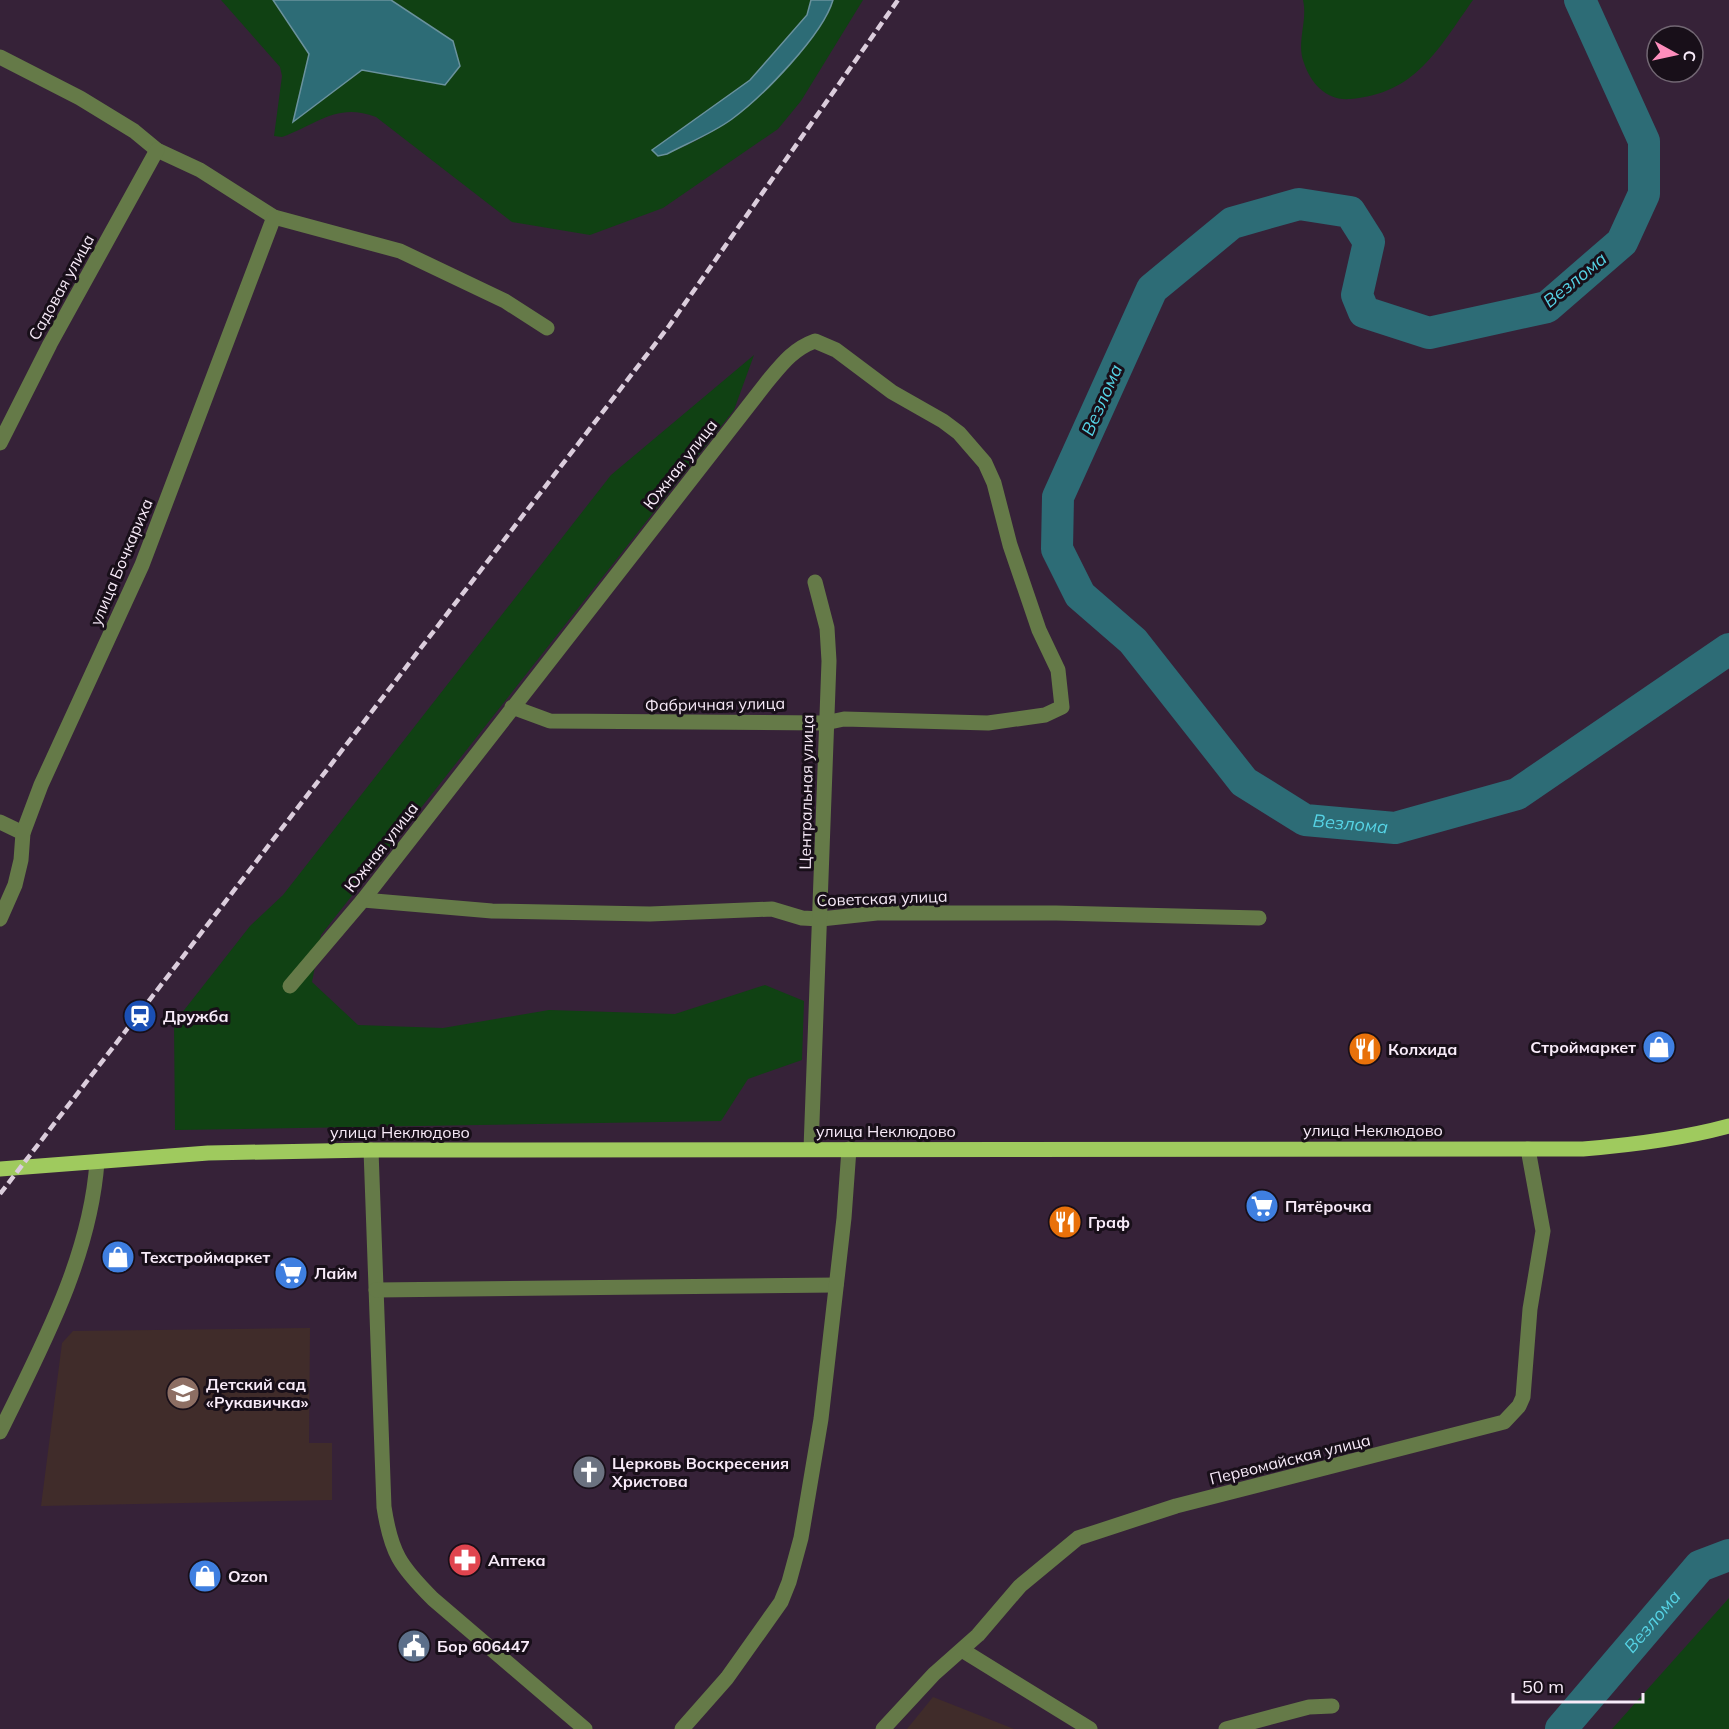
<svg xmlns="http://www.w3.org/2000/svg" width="1729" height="1729" font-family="Mulish,sans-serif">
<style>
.education{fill:#402c2a}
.green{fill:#104113}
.water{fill:#2d6c76;stroke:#6a929d;stroke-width:1.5}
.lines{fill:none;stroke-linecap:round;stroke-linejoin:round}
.river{stroke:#2d6c76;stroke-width:32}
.minor{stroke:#657a48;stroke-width:15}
.major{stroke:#9fca5e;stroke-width:15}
.rail{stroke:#dbcddc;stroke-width:4.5;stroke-dasharray:9 4.5;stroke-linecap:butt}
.labels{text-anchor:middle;stroke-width:6;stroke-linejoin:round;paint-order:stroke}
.street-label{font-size:16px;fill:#f8ebf9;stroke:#180f19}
.poi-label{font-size:16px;font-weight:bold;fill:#f8ebf9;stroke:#180f19;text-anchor:start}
.water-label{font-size:18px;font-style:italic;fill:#56d3e5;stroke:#180f19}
</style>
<rect width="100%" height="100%" fill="#362238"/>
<g class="education">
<path d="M310,1328L309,1443H332V1500L41,1506L62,1343L73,1331Z"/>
<path d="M933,1697L1014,1729H907Z"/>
</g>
<g class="green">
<path d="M221,0H273L309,53L294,121L362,70L445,85L453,41L391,0H811L807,15L750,80L652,150L658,156C679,151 715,131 732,119C762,96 823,35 833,0H863L801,101L778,129L663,208L590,235L512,222L376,117C337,102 318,124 282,137L274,136L282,76L280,67Z"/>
<path d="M1303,0H1473C1438,49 1416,94 1350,99C1327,101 1311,84 1304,63C1296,42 1308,21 1303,0Z"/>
<path d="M754,355L734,410L321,935L312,982L358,1025L443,1028L549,1010L675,1014L765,985L804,1001L802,1060L748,1079L721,1121L175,1130L174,1023L250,926L283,895L611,475Z"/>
<path d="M1729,1598V1729H1612Z"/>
</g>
<g class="water">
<path d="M273,0H391L453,41L460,66L445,85L362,70L293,122L309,54Z"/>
<path d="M811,0H833C823,35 762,97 732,119C713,133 688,143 667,154L658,156L652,150L750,80L807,15Z"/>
</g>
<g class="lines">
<g class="river">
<path id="s1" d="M1580,0L1644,141V194L1622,242L1547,307L1429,333L1364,312L1357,295L1369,242L1350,212L1299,204L1232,223L1152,289L1058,497L1057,549L1080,595L1133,641L1244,782L1305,820L1395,828L1517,794L1729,649"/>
<path id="s2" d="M1561,1729L1700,1566L1729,1555"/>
</g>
<g class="minor">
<path d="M0,57L80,98L134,131L157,150L200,170L274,217L400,251L505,301L547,328"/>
<path d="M0,443L50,344L157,150"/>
<path d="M0,822L23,833"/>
<path d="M363,900L492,911L650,914L772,909L802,918L821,919L877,913H1056L1259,918"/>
<path d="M0,919L15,885L21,860L23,833L41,785L142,565L274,217"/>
<path d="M290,986L363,900L767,382C782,364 793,349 815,341L836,350L892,392L943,421L959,433L985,463L994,483L1010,545L1039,630L1058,670L1062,707L1045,715L988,723L844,719L825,723L550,721L512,707"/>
<path d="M811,1149L829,661L827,628L815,582"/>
<path d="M371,1150L384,1507C391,1553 400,1566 433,1599L585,1729"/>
<path d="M376,1290L836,1285"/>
<path d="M0,1432C42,1346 90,1258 97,1162"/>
<path d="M962,1650L1090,1729"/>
<path d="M682,1729L727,1678L781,1602L789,1582L801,1538L821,1419L844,1218L849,1149"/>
<path d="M883,1729L934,1674L978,1635L1020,1586L1078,1538L1176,1506L1504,1422L1519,1406L1523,1397L1530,1309L1543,1231L1528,1149"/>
<path d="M1226,1729L1309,1707L1332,1706"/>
</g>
<path class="major" d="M0,1169L208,1153L371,1150L1583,1149C1632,1145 1681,1139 1729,1126"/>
<path class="rail" d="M0,1194L669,326L898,0"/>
</g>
<defs>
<g id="station-disc" transform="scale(1.725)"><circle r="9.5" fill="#1a4fb4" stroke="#180f19"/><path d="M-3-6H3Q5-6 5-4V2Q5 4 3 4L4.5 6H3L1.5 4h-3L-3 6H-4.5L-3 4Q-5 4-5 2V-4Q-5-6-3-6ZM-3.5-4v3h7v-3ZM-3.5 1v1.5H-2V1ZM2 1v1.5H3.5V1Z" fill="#fff"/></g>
<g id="shop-disc" transform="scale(1.725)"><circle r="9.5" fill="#3f7fe0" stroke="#180f19"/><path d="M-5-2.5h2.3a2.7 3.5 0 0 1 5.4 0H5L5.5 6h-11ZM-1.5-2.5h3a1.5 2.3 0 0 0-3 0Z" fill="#fff"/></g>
<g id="restaurant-disc" transform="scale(1.725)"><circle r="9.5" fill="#e8710a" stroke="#180f19"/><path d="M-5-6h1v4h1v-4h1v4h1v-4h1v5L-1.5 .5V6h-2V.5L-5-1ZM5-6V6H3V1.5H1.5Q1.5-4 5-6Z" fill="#fff"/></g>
<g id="supermarket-disc" transform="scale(1.725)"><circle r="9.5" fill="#3f7fe0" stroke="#180f19"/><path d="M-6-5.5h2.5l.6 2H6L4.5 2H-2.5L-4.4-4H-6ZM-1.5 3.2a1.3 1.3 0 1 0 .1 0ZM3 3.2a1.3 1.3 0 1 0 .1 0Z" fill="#fff"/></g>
<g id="school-disc" transform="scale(1.725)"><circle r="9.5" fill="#8d6e63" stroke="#180f19"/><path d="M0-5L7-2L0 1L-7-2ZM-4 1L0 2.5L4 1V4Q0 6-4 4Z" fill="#fff"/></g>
<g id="church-disc" transform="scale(1.725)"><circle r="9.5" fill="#6b7280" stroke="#180f19"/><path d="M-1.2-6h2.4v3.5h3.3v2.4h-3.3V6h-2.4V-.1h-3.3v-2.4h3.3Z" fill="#fff"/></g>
<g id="pharmacy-disc" transform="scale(1.725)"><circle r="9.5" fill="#e0444e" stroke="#180f19"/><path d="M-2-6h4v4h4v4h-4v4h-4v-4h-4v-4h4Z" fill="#fff"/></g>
<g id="civic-disc" transform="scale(1.725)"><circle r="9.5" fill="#5c6f8a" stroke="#180f19"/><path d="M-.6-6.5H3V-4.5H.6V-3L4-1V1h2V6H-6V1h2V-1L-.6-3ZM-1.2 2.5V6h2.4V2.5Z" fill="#fff"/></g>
</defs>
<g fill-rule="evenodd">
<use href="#station-disc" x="140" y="1016"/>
<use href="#shop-disc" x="1659" y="1047"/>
<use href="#restaurant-disc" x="1365" y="1049"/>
<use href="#supermarket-disc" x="1262" y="1206"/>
<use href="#restaurant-disc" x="1065" y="1222"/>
<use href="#shop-disc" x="118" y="1257"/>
<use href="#supermarket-disc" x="291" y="1273"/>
<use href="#school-disc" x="183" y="1393"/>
<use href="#church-disc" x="589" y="1472"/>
<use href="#pharmacy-disc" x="465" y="1560"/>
<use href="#shop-disc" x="205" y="1576"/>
<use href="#civic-disc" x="414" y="1646"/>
</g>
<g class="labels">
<g class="street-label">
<text transform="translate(61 287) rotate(-61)" y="6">Садовая улица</text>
<text transform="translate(680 464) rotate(-52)" y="6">Южная улица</text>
<text transform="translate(121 562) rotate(-67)" y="6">улица Бочкариха</text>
<text transform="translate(715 704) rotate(-1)" y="6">Фабричная улица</text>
<text transform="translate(806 792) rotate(-89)" y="6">Центральная улица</text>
<text transform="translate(381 847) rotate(-52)" y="6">Южная улица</text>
<text transform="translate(882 898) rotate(-2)" y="6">Советская улица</text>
<text x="1373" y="1136">улица Неклюдово</text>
<text x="886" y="1137">улица Неклюдово</text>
<text x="400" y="1138">улица Неклюдово</text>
<text transform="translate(1290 1459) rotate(-14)" y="6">Первомайская улица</text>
</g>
<g class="poi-label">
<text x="163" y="1022">Дружба</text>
<text x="1636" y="1053" text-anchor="end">Строймаркет</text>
<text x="1388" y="1055">Колхида</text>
<text x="1285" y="1212">Пятёрочка</text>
<text x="1088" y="1228">Граф</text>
<text x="141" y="1263">Техстроймаркет</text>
<text x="314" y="1279">Лайм</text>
<text x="206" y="1390">Детский сад<tspan x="206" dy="18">«Рукавичка»</tspan></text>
<text x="612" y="1469">Церковь Воскресения<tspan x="612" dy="18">Христова</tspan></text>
<text x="488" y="1566">Аптека</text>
<text x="228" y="1582">Ozon</text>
<text x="437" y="1652">Бор 606447</text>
</g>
<g class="water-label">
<text transform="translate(1575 280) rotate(-39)" y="6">Везлома</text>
<text transform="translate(1102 400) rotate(-66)" y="6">Везлома</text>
<text dy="6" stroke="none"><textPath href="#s1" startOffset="1581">Везлома</textPath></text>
<text dy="6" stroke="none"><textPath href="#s2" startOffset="141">Везлома</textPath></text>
</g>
</g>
<g transform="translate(1675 54) rotate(98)"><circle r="28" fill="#180f19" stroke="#726773" stroke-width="1.5"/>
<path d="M0-4.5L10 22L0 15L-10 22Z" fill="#fe8ebd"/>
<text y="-9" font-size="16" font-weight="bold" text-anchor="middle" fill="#f8ebf9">С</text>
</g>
<path d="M1513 1693v9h130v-9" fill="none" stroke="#f8ebf9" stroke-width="3"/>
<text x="1522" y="1693" font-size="18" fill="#f8ebf9" stroke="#180f19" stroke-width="4.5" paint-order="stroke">50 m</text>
</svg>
